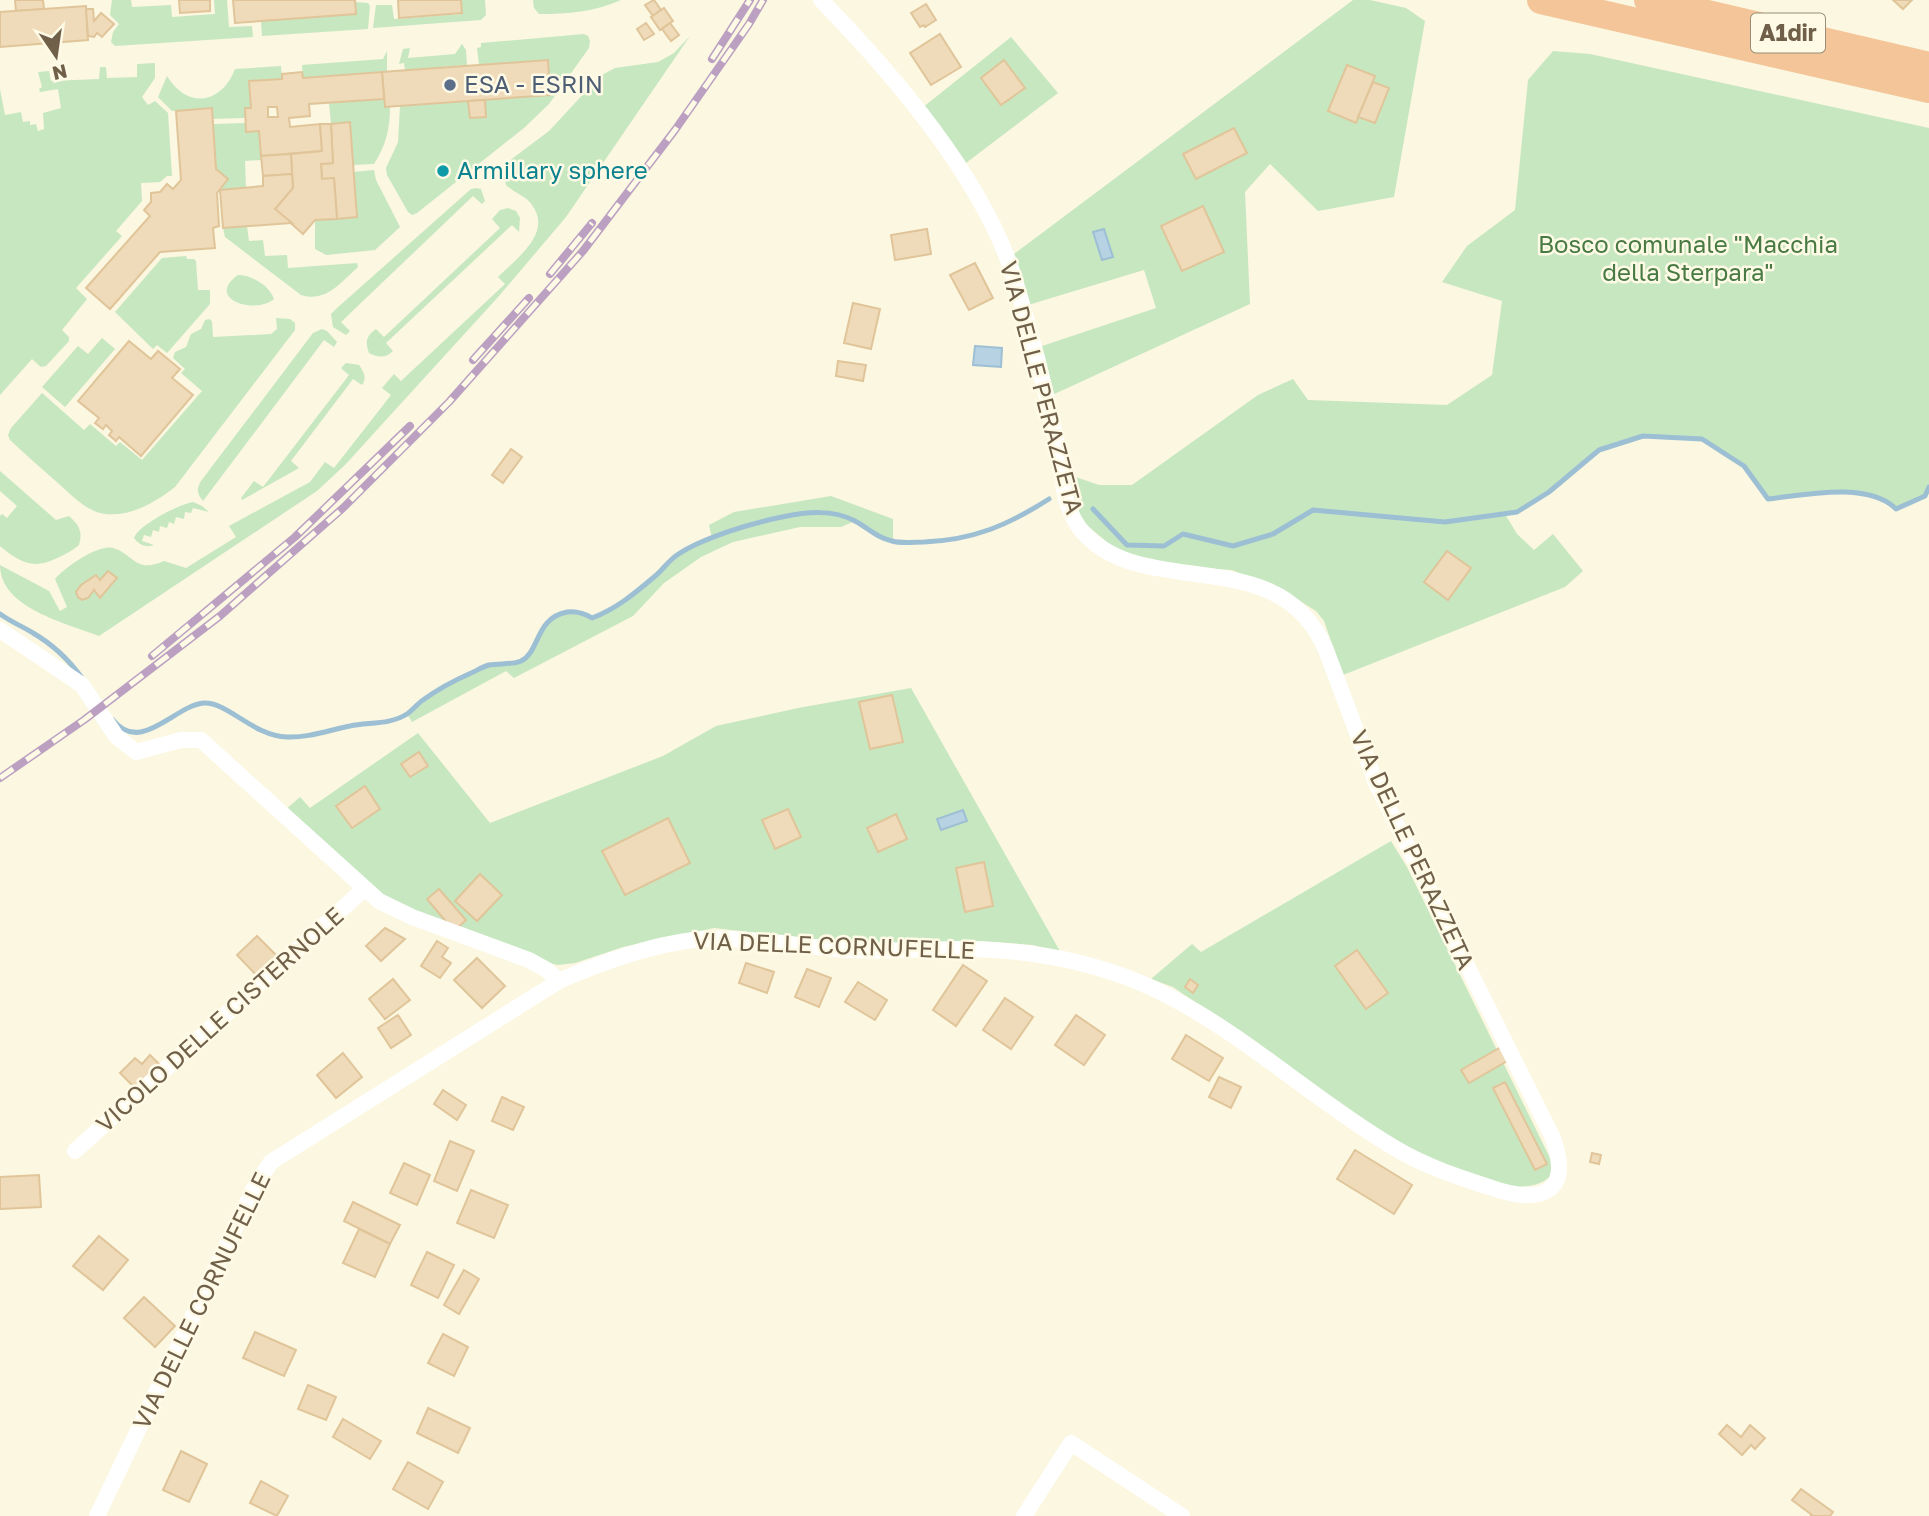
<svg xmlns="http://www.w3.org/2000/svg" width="1929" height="1516" font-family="'Golos Text',sans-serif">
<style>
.green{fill:#c7e7c0;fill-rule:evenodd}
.water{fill:#b6d2e3;stroke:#9dbfd4;stroke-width:2}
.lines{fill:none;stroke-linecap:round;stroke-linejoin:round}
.stream{stroke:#9dbfd4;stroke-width:5}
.building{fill:#efdbb9;stroke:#e1c59a;stroke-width:2;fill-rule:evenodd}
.street{stroke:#fff;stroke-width:16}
.highway{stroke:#f3c599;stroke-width:28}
.rail-casing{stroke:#bba0c2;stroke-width:8}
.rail{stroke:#fefae6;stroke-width:5;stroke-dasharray:16;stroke-linecap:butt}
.service-dot{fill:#5c6f8a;stroke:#fefae6;stroke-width:2.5}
.culture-dot{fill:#0f9aa8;stroke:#fefae6;stroke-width:2.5}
.labels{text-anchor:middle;stroke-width:5;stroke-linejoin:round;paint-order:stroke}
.shield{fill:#fefae6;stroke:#9b8e78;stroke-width:2}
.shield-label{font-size:23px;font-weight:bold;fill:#706049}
.service-label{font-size:24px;fill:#4e5e75;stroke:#fefae6;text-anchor:start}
.culture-label{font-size:24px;fill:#0d838f;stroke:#fefae6;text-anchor:start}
.park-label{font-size:24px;fill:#487b44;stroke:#fefae6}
.street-label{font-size:24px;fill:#706049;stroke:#fefae6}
</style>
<rect width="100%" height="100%" fill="#fbf7e0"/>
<g class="green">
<path d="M112,0H131L132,7L171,5L172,17L215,14L214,0H227L229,27L252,26L253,37L115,46L111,42L113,32L119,24L110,15Z"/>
<path d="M461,0H485L486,15L481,20L373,28L376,5H392L394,19L462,14Z"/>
<path d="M533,0H621C594,12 568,14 539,14L534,8Z"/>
<path d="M1353,0H1370L1406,8L1425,21L1394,197L1318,211L1270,164L1245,192L1250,304L1050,396L1039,347L1156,308L1144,270L1028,305L1014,254Z"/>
<path d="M355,2L368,3L370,6L368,29L262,36L261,21L356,14Z"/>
<path d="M584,34L588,36L590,41L589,48L549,104L524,128L417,213L412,215L408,212L387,175L386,168L398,142L400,106L468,101L470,118L486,117L485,100L550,95L548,60L479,65L477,48L481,47V43Z"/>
<path d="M690,36L566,217L499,296L375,432L346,464L317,491L99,636C66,623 0,608 0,565L49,591L60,611L67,607L55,579C64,568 98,544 113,548C134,554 135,574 164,561L186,568L236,537L229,526L310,482L325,462L334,468L391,395L382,388L394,374L401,381L505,284L498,277C516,259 553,233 532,205C526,196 514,193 506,185L503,169L509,161L549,131L600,76L615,68L658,62L674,53Z"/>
<path d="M1011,37L1058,93L962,166L922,108ZM1004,61L1025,88L1002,105L981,78Z"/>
<path d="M462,44L466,50L467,65L405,70L404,63L399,64L403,49L410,48L408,58L455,54Z"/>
<path d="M387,51V71L303,78L302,65L383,59Z"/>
<path d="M1553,51L1590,54L1929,128V487L1925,496L1896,509C1868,481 1804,495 1768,499L1744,466L1702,439L1643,436L1599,450L1549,492L1517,512L1505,514L1517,534L1534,550L1553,534L1583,571L1565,587L1343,675L1324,621L1316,611L1289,594L1232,570L1170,566L1119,552L1077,517L1067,474L1099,485H1132L1258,395L1293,379L1308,400L1447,405L1492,375L1502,301L1442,282L1467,246L1515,210L1528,80Z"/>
<path d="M155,63V78L142,97L148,105L155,101L168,113L172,176H167L160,182L141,183L142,201L116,231L122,236L76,288L87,299L62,330L69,337V341L46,366L41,367L32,359L0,395V89L5,115L21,112L23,122L30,121V125L36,124L38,131L44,129L43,113L61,108L58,89L40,92L39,89L42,87L38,72L49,71L51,81L99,79L100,67H106L107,78L137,77V64Z"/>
<path d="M281,66L282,79L250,81L251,108H245V118L212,119L211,108L172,111L158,97L167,76C187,109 221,105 235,69Z"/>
<path d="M384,99L385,107H390C390,129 386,145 374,164L353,165L349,122L331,124L329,103Z"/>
<path d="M245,123L247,132L259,131L261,160L245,161L246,188L220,190L228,179L216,169L213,124Z"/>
<path d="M374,170L376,180L400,227L375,250L326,255L315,249V220L356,217L353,172Z"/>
<path d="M476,188L481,189L485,201L482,204L473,196L341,322L350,331L346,335L333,327L331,314L336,309L471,189Z"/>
<path d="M508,208L516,211L520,218L519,232L512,225L386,343L393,351C386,358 378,358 369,353C365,342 366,336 376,329L384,337L500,228L492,219L500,210Z"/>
<path d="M247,226L249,241L263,240L265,256L287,255L288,268L357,263L358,267C341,282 326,303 301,295L225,237L223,228Z"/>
<path d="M186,256L187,259H194L196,261L198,290H210V304L167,353L157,345L153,349L115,312L162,258Z"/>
<path d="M238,275C251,275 269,285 274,299C256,315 204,299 238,275Z"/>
<path d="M276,318L290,319L295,323V330L175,487C154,504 121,522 94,511C81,505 70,494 59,484C43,470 26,455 10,440L8,435L11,428L42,393L84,430L90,424L116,446L120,442L142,460L202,391L181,373L185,369L173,358L175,352L186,347L191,334L201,329L205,320L209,319L212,321L213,337L271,334L277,329Z"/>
<path d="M322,329L327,331L337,342L334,347L324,340L203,501C197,494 196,489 201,481L313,333Z"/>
<path d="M102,338L115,349L65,407L42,387L78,346L88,354Z"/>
<path d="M346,363L359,365C364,372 367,378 362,385L353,379L291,461L299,468L242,500L241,498L254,481L263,487L349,375L341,368Z"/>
<path d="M0,471L56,520L69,516C79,525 83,531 79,545C72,551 64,555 55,559C32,570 18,561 0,546V516L2,514L7,518L17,506L0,491Z"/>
<path d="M831,496L893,519V542L872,534L855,521L841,527H800L733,542L701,557L664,583L633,616L514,678L506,671L412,722L407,714C430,694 458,675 486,666C497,663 509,665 519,661C538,654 535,618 566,612C576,611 584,613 592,618L614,609L655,576L675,556L700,542L712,538L709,525L734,512Z"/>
<path d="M193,502L202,506L209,512L193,508L191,513L185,512L184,519L176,517L174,524L169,522L167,528L160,526L159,532L153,530L151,537L144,535L142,541L154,545C146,548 139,545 134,538C138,525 180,504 193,502Z"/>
<path d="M911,688L1061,953L1033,945L981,941L918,947H876L714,928L623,947L575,963L558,965L529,959L390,905L285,810L300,797L310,808L418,733L490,823L663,756L716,726L798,708Z"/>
<path d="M1391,841L1407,867L1550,1158L1552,1174C1542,1186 1530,1186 1514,1187L1400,1152L1283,1063L1173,987L1151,979L1192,944L1201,952Z"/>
</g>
<g class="water">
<path d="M1104,229L1113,257L1102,260L1093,232Z"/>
<path d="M975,346L1002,348L1001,367L973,365Z"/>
<path d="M963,810L967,821L941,830L937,819Z"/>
</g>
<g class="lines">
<g class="stream">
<path d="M1093,509L1127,545L1164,546L1183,534L1233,546L1273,534L1313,510L1445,522L1517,512L1549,492L1599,450L1643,436L1702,439L1744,466L1768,499C1804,495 1868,481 1896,509L1925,496L1929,487"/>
<path d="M0,614C11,622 22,626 33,633C52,644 69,660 82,678"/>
<path d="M113,720C141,755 175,705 204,703C228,702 253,736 287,737C308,738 329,730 350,726C368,722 390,725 407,714C413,710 417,704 423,700C437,690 453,681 469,674C476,671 482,667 489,665C499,663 512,665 521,661C540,652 535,618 567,612C576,611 584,613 592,618C616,609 634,594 654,577C662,571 668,561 677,555C702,538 752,523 782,517C806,512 833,509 855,521C868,528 877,538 892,541C902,544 914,542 924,542C974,540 1008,525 1049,499"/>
</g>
</g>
<g class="building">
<path d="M15,0H43L44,9L16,11Z"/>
<path d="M179,0H210V11L180,13Z"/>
<path d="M233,0H355L356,14L235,23Z"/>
<path d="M398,0H461L462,13L399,18Z"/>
<path d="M654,0L661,10L653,16L645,5Z"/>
<path d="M1893,0H1912L1903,9Z"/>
<path d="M926,4L936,20L925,27L924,25L920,27L911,13Z"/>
<path d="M86,6L88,40L0,47V12Z"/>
<path d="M664,8L673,21L660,30L651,17Z"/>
<path d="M86,9H93L94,21L101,13L114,24L102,37L97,33L94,37L88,36Z"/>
<path d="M646,23L654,34L644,40L637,29Z"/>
<path d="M670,23L679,35L671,41L662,29Z"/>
<path d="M940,34L961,67L931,85L910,53Z"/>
<path d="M548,60L550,95L385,107L382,72Z"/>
<path d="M1004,60L1025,88L1001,105L981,78Z"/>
<path d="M1347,65L1375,76L1356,123L1328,111Z"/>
<path d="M302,72L303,78L382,72L384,99L309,104L310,116L289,118L290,127L320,124L322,151L261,156L259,131L246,132L245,108H251L249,81L282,79V74ZM268,107H277L278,117H268Z"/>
<path d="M1373,82L1389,88L1375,123L1358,117Z"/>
<path d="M485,100L486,117L470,118L468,101Z"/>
<path d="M212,108L216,169L228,179L217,193L219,226L213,228L215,248L160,252L110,309L86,288L150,216L144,210L151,202V193L160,192L167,184L173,189L181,180L176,111Z"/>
<path d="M350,122L357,217L337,219L334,178L322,179L321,164L333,163L331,124Z"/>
<path d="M320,124H331L333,163L321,164L322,179L334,178L337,219L315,220L303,234L275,209L293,188L291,154L322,151Z"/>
<path d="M1234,128L1247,153L1196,179L1183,154Z"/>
<path d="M291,154L292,174L263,176L261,156Z"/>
<path d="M292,174L293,188L275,209L292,223L223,228L220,190L263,186V176Z"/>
<path d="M1203,206L1224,252L1182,271L1161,226Z"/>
<path d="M927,229L931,254L895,260L891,235Z"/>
<path d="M975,263L993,298L969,310L950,275Z"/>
<path d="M853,303L880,309L871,349L844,343Z"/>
<path d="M129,341L151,359L158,351L180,369L172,378L193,395L141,456L119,437L116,441L109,435L112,431L106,425L103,429L95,423L99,418L78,401Z"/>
<path d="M838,361L866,365L863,381L836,376Z"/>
<path d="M511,449L522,457L503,483L492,475Z"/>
<path d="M1447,551L1471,568L1448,600L1424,582Z"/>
<path d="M108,571L117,578L100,598L94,590L88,598L82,600L78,597L76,592L81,585L96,575L100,580Z"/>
<path d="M892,695L903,742L870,749L859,702Z"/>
<path d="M419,752L428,766L410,777L401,764Z"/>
<path d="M365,786L380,809L352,828L336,806Z"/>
<path d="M788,809L801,837L775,849L762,820Z"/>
<path d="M896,814L907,839L878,852L867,828Z"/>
<path d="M668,818L690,863L625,895L602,851Z"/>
<path d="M984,862L993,906L965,912L956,868Z"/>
<path d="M480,874L502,895L477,921L455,901Z"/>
<path d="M439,889L466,920L454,931L427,899Z"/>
<path d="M385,928L405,939L381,961L366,946Z"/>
<path d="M257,936L278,957L258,977L237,955Z"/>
<path d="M437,941L448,948L442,957L451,963L440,978L421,966Z"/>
<path d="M1357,950L1388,993L1366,1009L1335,966Z"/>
<path d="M477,958L505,986L482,1008L454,980Z"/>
<path d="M746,963L774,972L767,993L739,983Z"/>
<path d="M963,965L987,981L956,1026L933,1010Z"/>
<path d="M807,969L831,978L819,1007L795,997Z"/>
<path d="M393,979L410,1000L385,1019L369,999Z"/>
<path d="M1190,979L1198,985L1193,993L1185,987Z"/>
<path d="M858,982L887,1000L875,1020L845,1002Z"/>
<path d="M1005,998L1033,1017L1011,1049L983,1030Z"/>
<path d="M398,1015L411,1035L391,1048L378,1028Z"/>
<path d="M1076,1015L1105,1035L1084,1065L1055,1045Z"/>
<path d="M1186,1035L1223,1058L1209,1081L1172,1059Z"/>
<path d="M1501,1047L1509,1060L1469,1083L1461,1070Z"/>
<path d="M343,1053L362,1077L336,1098L317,1075Z"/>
<path d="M150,1055L160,1065L136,1089L120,1073L135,1058L142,1064Z"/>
<path d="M1219,1077L1241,1087L1231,1108L1209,1097Z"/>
<path d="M1505,1082L1547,1164L1535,1170L1493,1088Z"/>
<path d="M443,1090L466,1105L457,1120L434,1104Z"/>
<path d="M502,1097L524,1107L513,1130L492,1121Z"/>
<path d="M450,1141L474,1151L457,1191L434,1181Z"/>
<path d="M1355,1150L1412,1185L1394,1214L1337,1179Z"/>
<path d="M1592,1153L1601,1155L1599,1164L1590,1162Z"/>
<path d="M404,1163L430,1175L417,1205L390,1193Z"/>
<path d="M39,1175L41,1207L0,1209V1177Z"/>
<path d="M471,1190L508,1205L494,1238L457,1223Z"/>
<path d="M353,1202L400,1225L390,1244L344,1221Z"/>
<path d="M359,1229L390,1244L375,1277L343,1263Z"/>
<path d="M99,1236L128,1260L103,1290L73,1266Z"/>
<path d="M427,1252L454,1265L438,1298L411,1285Z"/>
<path d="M464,1270L479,1279L459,1314L444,1305Z"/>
<path d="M144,1297L175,1326L155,1347L124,1318Z"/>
<path d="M255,1332L296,1350L284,1376L243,1358Z"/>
<path d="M443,1334L468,1347L454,1376L428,1363Z"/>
<path d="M308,1385L336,1397L326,1420L298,1409Z"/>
<path d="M428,1408L470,1428L458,1453L417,1433Z"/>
<path d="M343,1419L381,1441L370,1459L333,1437Z"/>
<path d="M1727,1425L1741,1437L1750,1425L1765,1438L1755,1449L1751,1445L1742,1455L1719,1434Z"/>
<path d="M181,1451L207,1464L189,1502L163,1490Z"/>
<path d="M408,1462L443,1482L428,1509L393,1489Z"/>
<path d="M261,1481L288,1496L277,1516L250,1503Z"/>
<path d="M1801,1489L1833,1512L1830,1516H1810L1812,1515L1792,1500Z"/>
</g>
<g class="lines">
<g class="street">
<path d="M0,630L82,685L116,736L136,752L181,740H201L379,901L412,917L529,960L547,970L559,981"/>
<path d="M75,1151L364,889"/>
<path d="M97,1516L255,1186L271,1162L559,981C602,962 647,946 693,940C745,935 798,947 850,950C890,952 929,949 968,949C1039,950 1112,965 1174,999C1252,1041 1317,1102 1393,1147C1424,1166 1458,1177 1492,1188C1541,1205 1574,1193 1552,1136L1376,783L1326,650C1278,538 1143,604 1081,530C1062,507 1062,468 1056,439C1045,386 1031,332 1015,280C984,179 894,75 821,0"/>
<path d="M1024,1516L1071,1443L1182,1516"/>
</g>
<g class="highway">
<path d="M1541,0L1929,89"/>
<path d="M1648,0L1929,66"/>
</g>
<g class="rail-casing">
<g id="rail">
<path d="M712,59L750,0"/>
<path d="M550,274L592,223"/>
<path d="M473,360L529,298"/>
<path d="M152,656L295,537L410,426"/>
<path d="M0,778L84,720L220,616L343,508L449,402L583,251L675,130L749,24L763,0"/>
</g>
</g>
<use href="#rail" class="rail"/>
</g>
<circle class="service-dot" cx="450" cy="85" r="7"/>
<circle class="culture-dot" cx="443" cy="171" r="7"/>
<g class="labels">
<rect class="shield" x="1751" y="13.5" width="74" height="39" rx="5"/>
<g class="shield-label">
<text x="1788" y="41">A1dir</text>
</g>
<g class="service-label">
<text x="464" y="93">ESA - ESRIN</text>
</g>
<g class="culture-label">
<text x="457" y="179">Armillary sphere</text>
</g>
<g class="park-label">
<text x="1688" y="253">Bosco comunale "Macchia<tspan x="1688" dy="28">della Sterpara"</tspan></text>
</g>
<g class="street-label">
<text transform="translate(1041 388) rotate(75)" y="8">VIA DELLE PERAZZETA</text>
<text transform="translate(1412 850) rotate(65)" y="8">VIA DELLE PERAZZETA</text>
<text transform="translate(834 946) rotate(2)" y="8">VIA DELLE CORNUFELLE</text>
<text transform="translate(220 1020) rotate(-42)" y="8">VICOLO DELLE CISTERNOLE</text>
<text transform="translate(202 1301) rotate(-64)" y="8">VIA DELLE CORNUFELLE</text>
</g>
</g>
<g transform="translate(56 56) rotate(167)" stroke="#fefae6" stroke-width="5" paint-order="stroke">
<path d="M0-5L12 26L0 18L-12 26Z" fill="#706049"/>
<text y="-10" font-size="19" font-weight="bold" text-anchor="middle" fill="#706049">N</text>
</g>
</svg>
